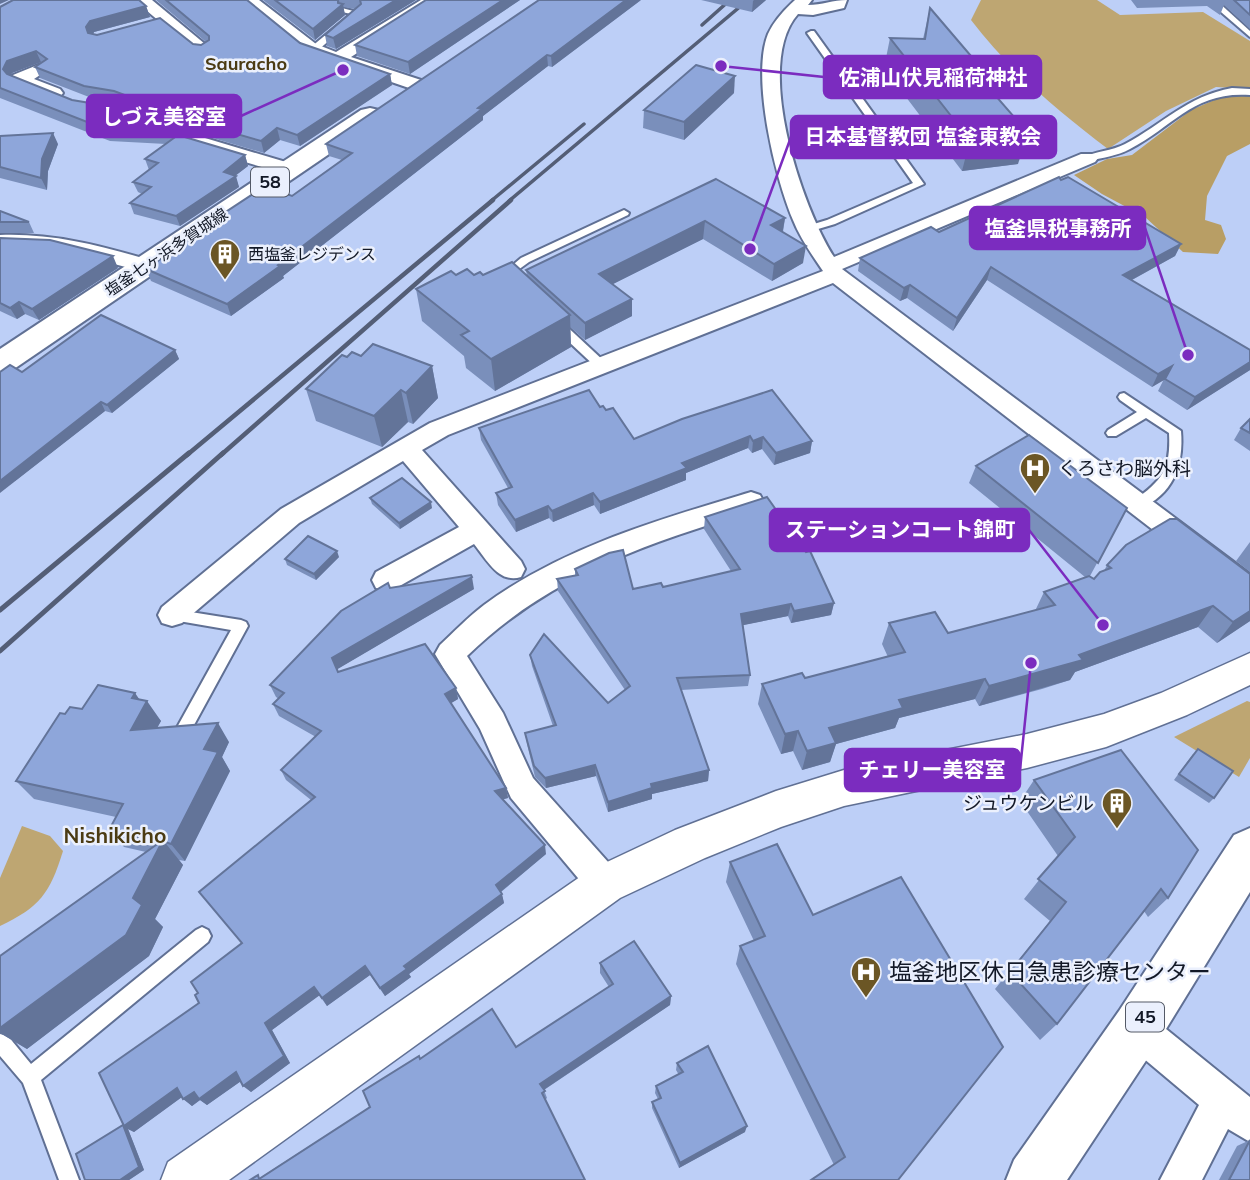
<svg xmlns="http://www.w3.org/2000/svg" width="1250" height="1180" font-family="Mulish,'Noto Sans JP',sans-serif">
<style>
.green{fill:#bea672}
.forest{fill:#b89e65}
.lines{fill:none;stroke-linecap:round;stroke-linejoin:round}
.service-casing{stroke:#607094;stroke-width:4}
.minor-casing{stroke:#607094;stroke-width:4}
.tertiary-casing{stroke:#607094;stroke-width:3}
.primary-casing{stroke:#607094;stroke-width:4}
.trunk-casing{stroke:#607094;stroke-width:4}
.service{fill:#fff;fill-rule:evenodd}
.minor{fill:#fff;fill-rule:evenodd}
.tertiary{fill:#fff;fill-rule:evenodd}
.primary{fill:#fff;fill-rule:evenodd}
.trunk{fill:#fff;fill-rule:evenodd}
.rail-far2{stroke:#545e76;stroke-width:3.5}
.rail-far1{stroke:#545e76;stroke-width:4.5}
.rail{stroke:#545e76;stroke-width:5}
.wall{fill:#7a8fbb}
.shaded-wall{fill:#637499}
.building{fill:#8ea6da;stroke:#637499;stroke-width:2}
.labels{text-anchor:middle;stroke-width:5;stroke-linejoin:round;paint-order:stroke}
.far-street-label{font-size:16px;fill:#131927;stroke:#ebf0fd}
.far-poi-label{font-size:16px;fill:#131927;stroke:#ebf0fd;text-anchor:start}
.far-neighbourhood-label{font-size:18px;font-weight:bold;fill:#4b3b13;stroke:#ebf0fd}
.shield{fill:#ebf0fd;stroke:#545a67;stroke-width:2}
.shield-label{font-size:18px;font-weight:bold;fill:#131927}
.poi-label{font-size:19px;fill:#131927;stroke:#ebf0fd;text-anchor:start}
.neighbourhood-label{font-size:21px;font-weight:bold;fill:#4b3b13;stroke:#ebf0fd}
.near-poi-label{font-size:23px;fill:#131927;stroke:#ebf0fd;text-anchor:start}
.leader{fill:none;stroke:#7b2cbf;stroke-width:2.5}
.callout-dot{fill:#7b2cbf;stroke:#ebf0fd;stroke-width:2.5}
.callout{fill:#7b2cbf;stroke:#7b2cbf;stroke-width:2.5}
.callout-label{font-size:21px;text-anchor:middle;font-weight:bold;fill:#fff}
</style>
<rect width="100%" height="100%" fill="#bdcff7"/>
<g class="green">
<path d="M981,0H1097L1120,15L1203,12L1250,41V89L1216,87L1166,111L1108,149C1057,110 1010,71 971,20Z"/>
<path d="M1247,701L1250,702V758L1239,777L1174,737Z"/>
<path d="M22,826L50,836L63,851C50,893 40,907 0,926V878Z"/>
</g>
<path class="forest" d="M1226,95H1250V144L1227,156L1207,196L1205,220L1221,225L1226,239L1218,254L1183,252L1145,217L1102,194L1074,175L1107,159L1132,155L1191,110Z"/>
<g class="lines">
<g class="service-casing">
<g id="service">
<path d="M1207,0H1216L1250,31V37Z"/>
<path d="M342,8L361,13L317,51H311V47L351,14L342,12Z"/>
<path d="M811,31H814L924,184L835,224L808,232L803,229L804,227L827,220L913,183L807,33Z"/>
<path d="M1232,88L1250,89V95C1194,91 1174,126 1130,149C1117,156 1102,158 1088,161L1083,158C1095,151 1112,151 1125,144C1163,124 1187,96 1232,88Z"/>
<path d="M624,210L629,213L628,215L529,262L518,270L515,283H507L506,281L508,269L521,258Z"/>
<path d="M557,320L561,321L606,363V369H598L553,327V321Z"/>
<path d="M1124,393L1181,431C1184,465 1173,496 1138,509L1131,504L1133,501C1162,481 1171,469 1169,433L1146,418L1116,436H1108L1106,433L1108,430L1137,412L1120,400L1118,397L1120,394Z"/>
<path d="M172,609L241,620L246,622L248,626L188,736L183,738L178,736L175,731L231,630L167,619L165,615L167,611Z"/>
<path d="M202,927L208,930L211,936L208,942L41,1080L79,1180H59L23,1083L0,1056V1034L8,1036L31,1064L196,930Z"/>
</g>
</g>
<g class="minor-casing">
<g id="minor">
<path d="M134,0H152L211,49L203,54L197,53Z"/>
<path d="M241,0H259L316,44L336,52L421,0H440L351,57L421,80L424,84L415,89L409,88L304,52Z"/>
<path d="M795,0H812L808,5C822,5 833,0 847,0L844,8L813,15L798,14C753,64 802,207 834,257L1081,154H1095L1098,158L1095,162L842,269L1250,574V600L1240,597L833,283L448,435L422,450L521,561L525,569L521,577C499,584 487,560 474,544L396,588L386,591L376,588L372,580L376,572L459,527L403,461L299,523L182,623L172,626L162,623L158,615L162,607L281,509L430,423L823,271C812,255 800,238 793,220C775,178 751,77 768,34C774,21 784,10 795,0Z"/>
<path d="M40,64L49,69L34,79L60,89L63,93L60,97H48L13,83L10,79L13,75Z"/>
<path d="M96,102L117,105L205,138L296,165L299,169L289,175L191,146L108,114L90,111L87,107L90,103Z"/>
<path d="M0,235C53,233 102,246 153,261L156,266L153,271L145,272L56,249L0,247Z"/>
<path d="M751,492L760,495L764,502L760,509C651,542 551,574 467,656L503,713L533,778L617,872L622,884L617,896L605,900L593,896L511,798L480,729L435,654L440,645C454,632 468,617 484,605C563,547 658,520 751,492Z"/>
<path d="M1137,1010L1150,1016L1250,1097V1142L1228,1129L1202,1180H1160L1199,1105L1124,1042L1118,1029L1124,1016Z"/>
</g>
</g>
<g class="tertiary-casing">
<path id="tertiary" d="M1250,653V685L1187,715L1106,747L1027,768L844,806L781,827L705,858L620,898L229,1180H161L168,1162L590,870L675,830L776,791L844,770L1027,734L1104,714L1161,693Z"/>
</g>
<g class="primary-casing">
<path id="primary" d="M370,108L379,110L382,115L379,120L11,371L0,375V349L361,110Z"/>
</g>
<g class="trunk-casing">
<path id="trunk" d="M1250,828V892L1155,1047L1067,1180H1006L1014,1160L1119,1011L1234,835Z"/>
</g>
<use href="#service" class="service"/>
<use href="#minor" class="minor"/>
<use href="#tertiary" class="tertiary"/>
<use href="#primary" class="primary"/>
<use href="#trunk" class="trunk"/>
<g class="rail-far2">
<path d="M702,25L730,0"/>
<path d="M491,201L584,124"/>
<path d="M509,201L748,0"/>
</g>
<g class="rail-far1">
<path d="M187,455L493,200"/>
<path d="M221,455L511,200"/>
</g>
<g class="rail">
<path d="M0,610L189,453"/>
<path d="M0,651L223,453"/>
</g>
</g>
<g class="wall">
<path d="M156,0H247L300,43L390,74L392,85L300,146L280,140L264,153L206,136L118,103L89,97L40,78L35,67L41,62L12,73L10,76L72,100L175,133L176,136L245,155L248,166L235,176L239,187L180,226L134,214L130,203L142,194L138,192L133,182L149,170L145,159L166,144L110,141L0,98V7L146,6L150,17L94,32L93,34L201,45L206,42Z"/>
<path d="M263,0H416L336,49L327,46L325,35L355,9L343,7L345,15L315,40Z"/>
<path d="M426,0H520L410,74L357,56L355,45Z"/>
<path d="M641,0L552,67L548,66L483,116V120L283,276L284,278L231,316L151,281L146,269L210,225L209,223L292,196L342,160L329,156L326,144Z"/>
<path d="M701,0H766L752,12Z"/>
<path d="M1131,0H1250V29L1224,5L1220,15L1207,6L1137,8Z"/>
<path d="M930,8L1018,164L962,171L884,68L890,38L923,39Z"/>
<path d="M734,93L684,140L643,128L644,110Z"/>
<path d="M0,136L58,144L48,171L47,190L0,178Z"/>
<path d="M716,179L785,218L783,232L803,263L772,281L703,239L613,284L632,316L585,340L570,327L571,347L495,391L466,368L464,356L422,321L416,289L456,275L527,276L526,270Z"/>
<path d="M1061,180L1181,244L1175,256L1132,280L1250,350V370L1187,410L1158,391L1164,379L1152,387L987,280L953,331L907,298L900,301L858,271L860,258L939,232Z"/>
<path d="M0,211L29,222L34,233H0Z"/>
<path d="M0,238L118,268L39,320L25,314L17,319L0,311Z"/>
<path d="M175,350L179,359L112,413L105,411L15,481L22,372Z"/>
<path d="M361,356L432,366L438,398L413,424L408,422L382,447L316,421L306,389L347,357Z"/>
<path d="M600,407L606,410L634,439L682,419L812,441L810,453L774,465L762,449L752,453L748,448L686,473V480L600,514L594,505L553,522L549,518L516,532L498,505L496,493L508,488L481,440L479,428Z"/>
<path d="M1250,419V451L1234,440L1241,428Z"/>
<path d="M976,466L1127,508L1090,576L1094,579L1104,571L1107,565L1250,574V621L1217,643L1198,627L1075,672L1070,680L1042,689L979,706L975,699L899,718L895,728L836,744L830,762L802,770L793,751L781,754L758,704L762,684L805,678L888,657L882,644L889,623L948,633L1035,611L1044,592L1085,577L969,483Z"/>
<path d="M370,498L432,508L400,529L372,504Z"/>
<path d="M705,517L834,603L831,615L791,623L788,616L743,625L750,675L748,686L681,690L709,770L708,781L652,794V799L608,812L596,776L546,788L535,777L527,744L525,733L553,726L532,666L530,655L608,703L625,690L558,591L557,579L575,576V569L633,589L663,587L731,571L704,529Z"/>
<path d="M1250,542V572L1236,561Z"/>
<path d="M339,557L316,580L287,565L285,559Z"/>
<path d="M390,588L474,589L337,669L338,672L456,688L458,699L451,703L506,788L508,798L503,799L546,854L501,892L504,903L409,974L411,977L385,996L370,975L327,1006L319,995L272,1030L290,1063L251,1092L241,1081L207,1105L200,1100L192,1106L182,1097L134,1132L128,1129L144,1170L129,1180H85L123,1125L199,1003L198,993L242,943L311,800L286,780L281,770L316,737L279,716L273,704L279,699L276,697L270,685Z"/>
<path d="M140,699L161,721L157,728L229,742L222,757L230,771L185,861L179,860L183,865L155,919L163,927L149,956L27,1049L0,1033V956L146,852L124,847L109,830L116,817L34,799L16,781L65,714L82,709Z"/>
<path d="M1121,750L1168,898L1148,917L1144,911L1057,1024L1040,1040L995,989L1050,921L1024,899L1058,856L1020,801L1034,780Z"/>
<path d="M1193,754L1214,798L1209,803L1174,780Z"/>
<path d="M730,862L898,1180L834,1165L736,964L740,946L754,941L726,882Z"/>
<path d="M600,963L671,996L670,1005L544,1090L547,1098L545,1100L261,1177L370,1107L420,1059L516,1047L609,987L600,973Z"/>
<path d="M677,1063L745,1132L679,1168L652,1108V1102L658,1099L655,1093L656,1086L679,1075L676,1070Z"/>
<path d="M1250,1140V1180H1219L1237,1146Z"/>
</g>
<g class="shaded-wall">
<path d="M0,0H9L0,4Z"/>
<path d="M338,0H339L340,7L343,4L345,15L315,40L313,29Z"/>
<path d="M396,0H416L336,49L333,38Z"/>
<path d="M503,0H520L410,74L408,62Z"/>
<path d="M626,0H641L552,67L551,56Z"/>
<path d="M754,0H766L752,12L753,1Z"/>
<path d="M146,6L150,17L94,32L91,38L86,27L90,21Z"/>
<path d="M36,51L41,62L12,73L8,81L3,69L7,61Z"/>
<path d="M547,55L548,66L483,116V120L283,276L284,278L231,316L227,304Z"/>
<path d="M977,63L969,93L968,64Z"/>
<path d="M390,74L392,85L300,146L297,135Z"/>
<path d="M735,76L734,93L684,140V122Z"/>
<path d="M277,128L280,140L264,153L261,141Z"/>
<path d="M53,133L58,144L48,171L47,190L41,178L42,159Z"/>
<path d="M1028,133L1018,164L962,171L970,140Z"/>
<path d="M245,155L248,166L227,182L224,172Z"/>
<path d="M236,176L239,187L180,226L176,216Z"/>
<path d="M785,218L782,235L771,225Z"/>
<path d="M705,221L703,239L599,291V274Z"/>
<path d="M1181,244L1175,256L1117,288L1123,275Z"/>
<path d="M806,246L803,263L772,281L774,264Z"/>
<path d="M113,256L118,268L39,320L32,309Z"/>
<path d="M991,267L987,280L953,331L957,318Z"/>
<path d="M910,285L907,298L900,301L904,288Z"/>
<path d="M632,299V316L585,340V323Z"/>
<path d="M19,302L25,314L17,319L10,308Z"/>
<path d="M570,315L571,347L495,391L491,359Z"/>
<path d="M175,350L179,359L112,413L107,405Z"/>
<path d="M1250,362V370L1187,410L1195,397Z"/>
<path d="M432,366L438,398L413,424L406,393Z"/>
<path d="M1172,366L1166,379L1152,387L1158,374Z"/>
<path d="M401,390L408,422L382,447L374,416Z"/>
<path d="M101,402L105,411L0,493V481Z"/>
<path d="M750,436L748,448L686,473V480L600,514V502L682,463Z"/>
<path d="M763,437L762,449L752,453L753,441Z"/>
<path d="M812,441L810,453L774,465L776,453Z"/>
<path d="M593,493L594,505L553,522L552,511Z"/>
<path d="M431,502L432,508L400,529L399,523Z"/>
<path d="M548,506L549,518L516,532L515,520Z"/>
<path d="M337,551L339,557L316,580L314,574Z"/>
<path d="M472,577L474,589L336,670L332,658Z"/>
<path d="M834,603L831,615L791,623L794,611Z"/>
<path d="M791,604L788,616L739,626L741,614Z"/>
<path d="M1213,606L1198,627L1075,672L1070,680L979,706L989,686L1079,655Z"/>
<path d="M1250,611V621L1217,643L1233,622Z"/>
<path d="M985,679L975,699L899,718L895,728L836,744L830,762L802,770L807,751L829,728L899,700Z"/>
<path d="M456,688L458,699L448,705L445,694Z"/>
<path d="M135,693L144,706L147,701L161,721L145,749L131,730L132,698Z"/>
<path d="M218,723L229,742L222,757L230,771L185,861L171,844L204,749Z"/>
<path d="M798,731L793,751L781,754L785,734Z"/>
<path d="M595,765L596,776L546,788L545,778Z"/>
<path d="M709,770L708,781L652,794V799L608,812V802L651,784Z"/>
<path d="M506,788L508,798L497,801L495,791Z"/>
<path d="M163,840L183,865L155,919L163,927L149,956L27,1049L0,1033V1028L133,898Z"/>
<path d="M545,845L546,854L498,894L496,885Z"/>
<path d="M502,894L504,903L409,974L411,977L385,996L380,988L404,966Z"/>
<path d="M365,966L370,975L327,1006L322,998Z"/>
<path d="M314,987L320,995L272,1030L290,1063L251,1092L243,1086L265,1023Z"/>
<path d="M671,996L670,1005L542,1091L540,1084Z"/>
<path d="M236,1072L244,1079L207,1105L200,1100L192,1106L183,1099L194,1092Z"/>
<path d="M177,1088L186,1094L134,1132L128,1129L144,1170L129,1180H120L123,1125Z"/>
<path d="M747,1126L745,1132L679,1168L680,1163Z"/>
</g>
<g class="building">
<path d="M13,0H139L146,6L90,21L86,27L88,33L97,35L160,18L193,44L201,45L209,40V36L166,0H247L300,43L390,74L297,135L277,128L261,141L202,124L114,91L84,86L35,67L47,59L36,51L7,61L3,69L7,74L72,100L102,105L175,133L105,129L0,88V7Z"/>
<path d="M275,0H338V3L343,4L313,29Z"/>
<path d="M360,0H396L333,38L325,35L361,4Z"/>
<path d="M426,0H503L408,62L355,45Z"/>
<path d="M539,0H626L551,56L547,55L478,108L482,109L278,265L280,266L227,304L146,269L212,224L209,223L265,186L292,196L352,153L326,144Z"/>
<path d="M1234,0H1250V15Z"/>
<path d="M930,8L977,63L968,64L1028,133L970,140L890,38L925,39Z"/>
<path d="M696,65L735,76L684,122L644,110Z"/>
<path d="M53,133L42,159L41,178L0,167V136Z"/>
<path d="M178,135L245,155L224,172L236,176L176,216L130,203L151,187L133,182L158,163L145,159Z"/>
<path d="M1059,177L1061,180L1068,177L1181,244L1123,275L1250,350V362L1195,397L1165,379L1172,366L1158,374L991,267L957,318L910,285L904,288L860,258L931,227L939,232Z"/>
<path d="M716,179L785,218L771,225L806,246L774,264L705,221L599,274L632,299L585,323L526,270Z"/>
<path d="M0,211L29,222H0Z"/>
<path d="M0,238L50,240L113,256L32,309L19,302L10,308L0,303Z"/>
<path d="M512,262L570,315L491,359L461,335L469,331L416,289L451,271L456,275L467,269L474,275L480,272L483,275Z"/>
<path d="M101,315L175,350L107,405L101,402L0,481V372L10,365L22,372Z"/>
<path d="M373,344L432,366L406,393L401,390L374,416L306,389L342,355L347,357L352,352L361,356Z"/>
<path d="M589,390L600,407L603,406L606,410L613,408L634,439L682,419L772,390L812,441L776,453L763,437L753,441L750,436L682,463L687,468L600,502L593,493L552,511L548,506L515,520L496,493L512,487L479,428Z"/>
<path d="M1250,419V433L1241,428Z"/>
<path d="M1029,435L1127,508L1098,563L976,466Z"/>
<path d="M402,478L431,502L399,523L370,498Z"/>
<path d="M767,497L806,552L810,551L834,603L794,611L791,604L741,614L750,675L677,678L709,770L651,784L652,788L608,802L595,765L545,778L534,766L525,733L556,725L530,655L544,634L608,703L630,686L557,579L578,575L575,569L609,553L623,550L633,589L661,583L663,587L740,569L705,517Z"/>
<path d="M1170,519H1177L1250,574V611L1233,622L1213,606L1079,655L1083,660L1054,668L989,686L985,679L899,700L903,708L829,728L836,743L807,751L798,731L785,734L762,684L802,673L805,678L905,652L889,623L935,612L948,633L1055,605L1044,592L1089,576L1094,579L1100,572L1111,568L1107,565L1126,545Z"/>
<path d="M308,536L337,551L314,574L285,559Z"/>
<path d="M471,575L472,577L332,658L338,672L425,644L456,688L445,694L506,788L495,791L545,845L496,885L502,894L404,966L407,969L380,988L365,966L322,998L314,987L265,1023L284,1056L243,1086L236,1072L199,1099L194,1092L183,1099L177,1088L124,1126L99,1073L199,1003L195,995L198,993L191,982L242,943L199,892L315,797L281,770L321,731L273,704L284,693L270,685L341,611L388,583L390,588Z"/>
<path d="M98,685L135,693L132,698L147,701L131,730L218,723L204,749L218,752L171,844L165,842L163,840L162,842L109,830L123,804L16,781L60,713L65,714L70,707L82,709Z"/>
<path d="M1198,749L1233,771L1214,798L1179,774Z"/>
<path d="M1121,750L1198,850L1168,898L1161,889L1057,1024L1010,972L1066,902L1038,879L1075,837L1034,780Z"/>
<path d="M163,840L133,898L142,905L126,935L0,1028V956Z"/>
<path d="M777,844L813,915L901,877L1003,1047L898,1180H811L845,1157L740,946L765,936L730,862Z"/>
<path d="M634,941L671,996L540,1084L545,1091L542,1093L585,1180H250L258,1175L259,1179L370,1107L363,1091L419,1056L420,1059L492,1009L516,1047L613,984L600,963Z"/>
<path d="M708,1046L747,1126L680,1163L652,1102L661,1098L656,1086L683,1072L677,1063Z"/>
<path d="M123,1125L139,1167L120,1180H85L76,1154Z"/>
<path d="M1250,1140V1180H1229Z"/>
</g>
<defs>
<g id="building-pin" transform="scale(1.575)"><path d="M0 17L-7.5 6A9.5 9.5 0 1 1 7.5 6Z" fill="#6b5625" stroke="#ebf0fd"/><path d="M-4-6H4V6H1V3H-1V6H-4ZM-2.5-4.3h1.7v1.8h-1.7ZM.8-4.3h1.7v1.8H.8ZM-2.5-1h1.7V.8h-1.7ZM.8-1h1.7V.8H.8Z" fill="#fff"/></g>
<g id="hospital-pin" transform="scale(1.575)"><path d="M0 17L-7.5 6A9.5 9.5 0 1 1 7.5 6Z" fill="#6b5625" stroke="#ebf0fd"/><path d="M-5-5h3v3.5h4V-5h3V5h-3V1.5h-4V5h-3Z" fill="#fff"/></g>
</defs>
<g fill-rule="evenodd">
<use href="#building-pin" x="225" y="254"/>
<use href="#hospital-pin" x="1035" y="468"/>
<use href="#building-pin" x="1117" y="803"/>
<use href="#hospital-pin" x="866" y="972"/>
</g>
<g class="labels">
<g class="far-street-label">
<text transform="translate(166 252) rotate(-34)" y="6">塩釜七ヶ浜多賀城線</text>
</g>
<g class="far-poi-label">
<text x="248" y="260">西塩釜レジデンス</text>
</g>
<g class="far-neighbourhood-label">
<text x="246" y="70">Sauracho</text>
</g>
<g class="shield">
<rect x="251" y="167.5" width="38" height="29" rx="5"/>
<rect x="1126" y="1002.5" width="38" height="29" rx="5"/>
</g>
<g class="shield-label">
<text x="270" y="188">58</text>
<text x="1145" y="1023">45</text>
</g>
<g class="poi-label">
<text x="1058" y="475">くろさわ脳外科</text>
<text x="1094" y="810" text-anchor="end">ジュウケンビル</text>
</g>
<g class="neighbourhood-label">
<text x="115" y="843">Nishikicho</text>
</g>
<g class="near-poi-label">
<text x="889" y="980">塩釜地区休日急患診療センター</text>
</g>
</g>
<path class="leader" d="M721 66L824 77M343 70L241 116M750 249L791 137M1188 355L1145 228M1103 625L1029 530M1031 663L1020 770"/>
<g class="callout-dot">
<circle cx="721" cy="66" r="7"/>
<circle cx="343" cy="70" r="7"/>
<circle cx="750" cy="249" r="7"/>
<circle cx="1188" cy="355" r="7"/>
<circle cx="1103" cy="625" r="7"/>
<circle cx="1031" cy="663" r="7"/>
</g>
<g class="callout">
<rect x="824" y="56" width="217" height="42" rx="7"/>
<rect x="87" y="95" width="154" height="42" rx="7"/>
<rect x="791" y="116" width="265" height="42" rx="7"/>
<rect x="970" y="207" width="175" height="42" rx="7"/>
<rect x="770" y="509" width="259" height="42" rx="7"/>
<rect x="845" y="749" width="175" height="42" rx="7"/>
</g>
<g class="callout-label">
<text x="933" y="85">佐浦山伏見稲荷神社</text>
<text x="164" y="124">しづえ美容室</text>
<text x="923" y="144">日本基督教団 塩釜東教会</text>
<text x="1058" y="236">塩釜県税事務所</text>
<text x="900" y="537">ステーションコート錦町</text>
<text x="932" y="777">チェリー美容室</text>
</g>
</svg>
